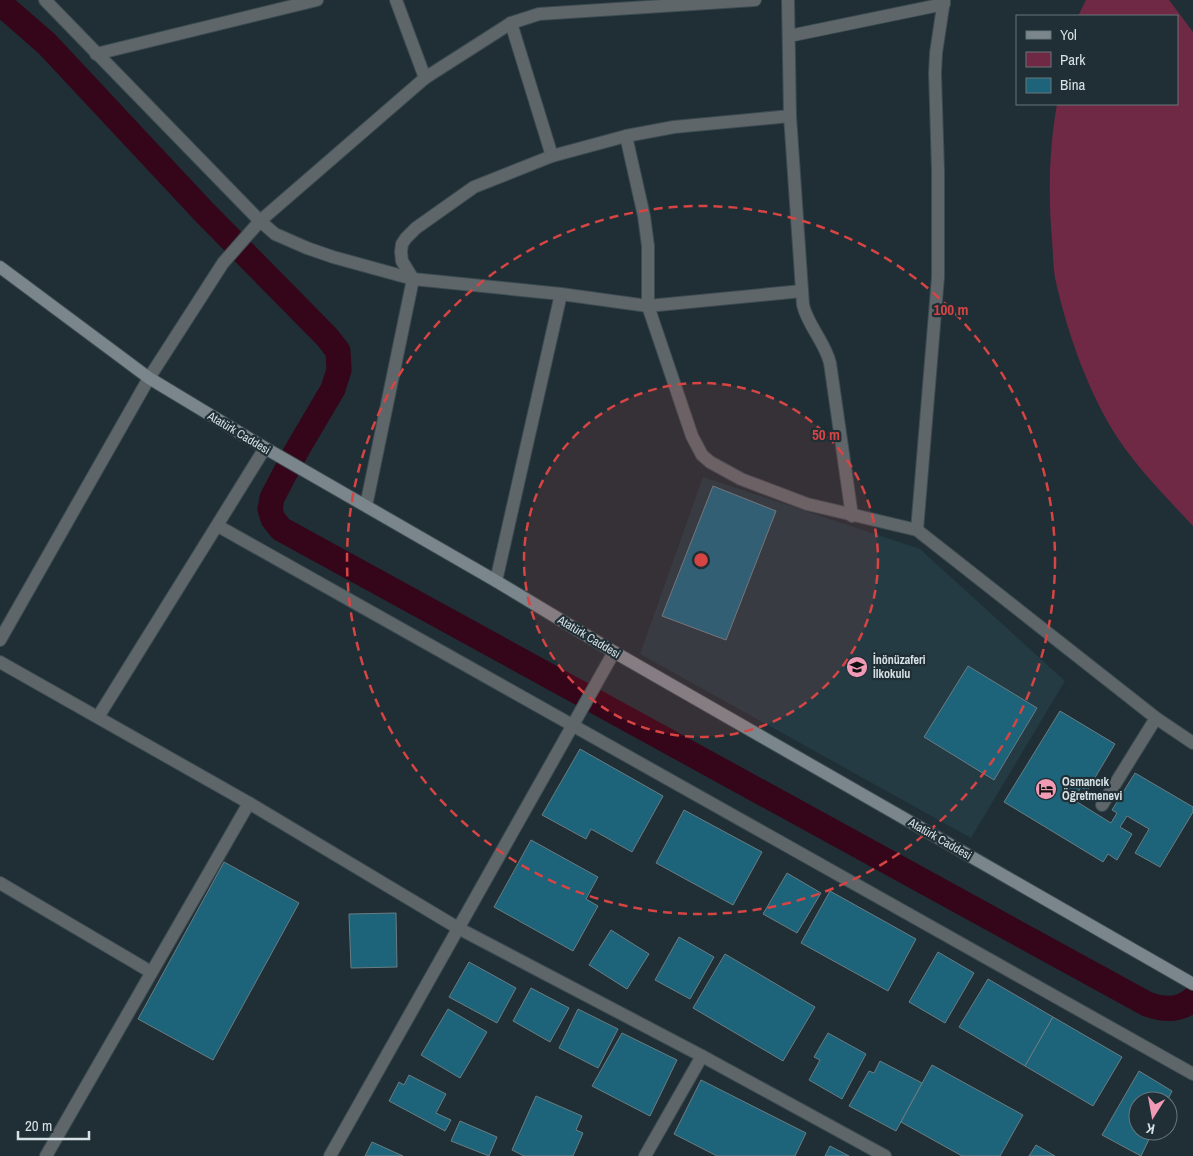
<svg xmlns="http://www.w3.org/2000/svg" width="1193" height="1156" font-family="'Archivo Narrow',sans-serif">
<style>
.built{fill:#243b44}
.green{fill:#6f2944}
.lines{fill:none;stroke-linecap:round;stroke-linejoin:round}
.canal{stroke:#35051a;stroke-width:25}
.building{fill:#1d647b;stroke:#6a7c83}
.lane-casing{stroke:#3c4b51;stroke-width:14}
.street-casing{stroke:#3c4b51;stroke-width:14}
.secondary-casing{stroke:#3c4b51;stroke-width:14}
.lane{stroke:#5e6669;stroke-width:12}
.street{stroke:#5e6669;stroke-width:12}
.secondary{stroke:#7a868b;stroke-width:12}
.ring{fill:none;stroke:#d64444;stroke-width:2.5;stroke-dasharray:9 6}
.labels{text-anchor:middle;stroke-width:4.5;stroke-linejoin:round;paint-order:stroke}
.street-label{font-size:12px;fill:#d7e1e5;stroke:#1f2f35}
.poi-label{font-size:12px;font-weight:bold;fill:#d7e1e5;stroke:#1f2f35;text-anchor:start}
.centre{fill:#d64444;stroke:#1f2f35;stroke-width:2.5}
.ring-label{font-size:15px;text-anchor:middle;font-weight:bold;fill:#d64444;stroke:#1f2f35;stroke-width:4.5;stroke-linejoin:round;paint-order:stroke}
</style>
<rect width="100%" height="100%" fill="#1f2f35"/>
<path class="built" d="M703,477L920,549L1065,681L971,838L640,654Z"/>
<path class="green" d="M1086,0H1169L1193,32V526C1167,498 1140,471 1119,440C1088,393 1067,332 1055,278C1053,266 1053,252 1052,240C1048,193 1049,150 1057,104H1177V16H1078Z"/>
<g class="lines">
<path class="canal" d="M0,3L47,44L205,213L327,337L338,351L339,370L333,389L297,450L272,498L270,509L273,519L281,529L1147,1004C1163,1010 1180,1011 1193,999"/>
</g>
<g class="building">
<path d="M713,486L776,511L726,640L662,616Z"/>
<path d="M968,666L1037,708L994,780L924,737Z"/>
<path d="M1060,711L1115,744L1087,791L1081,787L1074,800L1111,823L1117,813L1112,810L1135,773L1193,807V812L1160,867L1135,853L1149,829L1127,816L1120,827L1132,834L1117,860L1108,854L1103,862L1004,802Z"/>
<path d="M580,749L663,796L632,852L591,829L586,839L542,815Z"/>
<path d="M684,810L762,852L733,905L656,863Z"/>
<path d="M531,840L598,877L586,899L598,906L573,951L494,907Z"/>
<path d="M224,862L299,903L213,1060L138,1019Z"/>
<path d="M787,873L821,893L797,933L763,914Z"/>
<path d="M830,891L916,939L888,991L801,943Z"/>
<path d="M396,913L397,967L351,968L349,914Z"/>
<path d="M611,930L649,954L627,989L589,965Z"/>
<path d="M679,937L714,957L690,999L655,980Z"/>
<path d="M938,952L974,973L945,1023L909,1002Z"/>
<path d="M725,954L815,1007L783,1061L693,1008Z"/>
<path d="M469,962L516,988L497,1023L449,997Z"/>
<path d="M988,979L1053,1017L1025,1066L959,1027Z"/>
<path d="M531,988L569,1008L550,1042L513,1021Z"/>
<path d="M448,1009L487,1032L460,1078L421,1055Z"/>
<path d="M578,1009L618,1029L598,1068L559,1048Z"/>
<path d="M1053,1017L1122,1057L1093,1106L1025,1066Z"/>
<path d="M622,1033L677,1060L650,1116L592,1086Z"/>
<path d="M828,1033L866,1054L842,1099L809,1080L820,1060L814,1057Z"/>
<path d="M880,1061L922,1083L896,1131L849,1106L869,1071L874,1073Z"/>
<path d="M932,1065L1023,1115L1000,1156H962L901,1122Z"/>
<path d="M1139,1071L1172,1091L1167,1101H1138V1131H1153L1141,1156L1102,1135Z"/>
<path d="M409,1075L446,1094L436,1113L451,1120L445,1131L389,1101L399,1082L404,1085Z"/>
<path d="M701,1080L806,1133L795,1156H717L674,1134Z"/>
<path d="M536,1096L582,1116L576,1130L583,1133L573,1156H524L512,1150Z"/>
<path d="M460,1121L497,1137L489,1156L451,1141Z"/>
<path d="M372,1142L403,1156H365Z"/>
<path d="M1036,1145L1055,1156H1029Z"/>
<path d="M830,1146L849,1156H825Z"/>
</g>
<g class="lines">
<g class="lane-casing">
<path id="lane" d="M1102,805L1156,718"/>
</g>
<g class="street-casing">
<g id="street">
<path d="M45,0L260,221L275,234L307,248L333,257L413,279L561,294L648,306L802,291"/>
<path d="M396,0L425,78"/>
<path d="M788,0L790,116L803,305C808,326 825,342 830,363L852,516"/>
<path d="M511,23L552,156"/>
<path d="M789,36L944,4"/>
<path d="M96,54L317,0"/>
<path d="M626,136L644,216L648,246V306L692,436L702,455L710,462L741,479L807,504L917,530L1156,718L1193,743"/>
<path d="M366,506L413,279L402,261L401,252L402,244L406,238L416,228L474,187L552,156L626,136L674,127L790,116"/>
<path d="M218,526L1193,1074"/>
<path d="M917,530L938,277V171L935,73L936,53L944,0"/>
<path d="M496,581L561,294"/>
<path d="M0,640L149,378L223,263L260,221L425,78L511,23L539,14L755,0"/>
<path d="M0,662L249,803L458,928L702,1056L885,1156"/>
<path d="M98,717L265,448"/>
<path d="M0,883L151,972"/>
<path d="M46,1156L249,803"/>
<path d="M330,1156L614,652"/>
<path d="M645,1156L702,1056"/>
</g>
</g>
<g class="secondary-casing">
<path id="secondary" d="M0,267L149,378L265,448L496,581L614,652L1193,984"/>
</g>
<use href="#lane" class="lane"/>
<use href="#street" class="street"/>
<use href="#secondary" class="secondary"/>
</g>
<circle cx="701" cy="560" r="177" fill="#d64444" fill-opacity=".12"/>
<g class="ring">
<circle cx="701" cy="560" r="177"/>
<circle cx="701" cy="560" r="354"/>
</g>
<defs>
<g id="school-disc" transform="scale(1.125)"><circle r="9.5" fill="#f09ab6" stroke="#1f2f35"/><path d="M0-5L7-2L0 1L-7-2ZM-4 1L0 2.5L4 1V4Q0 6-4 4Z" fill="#111"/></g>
<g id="hotel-disc" transform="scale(1.125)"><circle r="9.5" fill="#f09ab6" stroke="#1f2f35"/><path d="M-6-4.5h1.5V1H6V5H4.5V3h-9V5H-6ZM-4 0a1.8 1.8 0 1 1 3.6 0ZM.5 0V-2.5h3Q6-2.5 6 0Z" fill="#111"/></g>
</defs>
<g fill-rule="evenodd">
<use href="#school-disc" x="857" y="667"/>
<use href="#hotel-disc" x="1046" y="789"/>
</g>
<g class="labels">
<g class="street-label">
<text transform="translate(239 433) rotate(31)" y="4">Atatürk Caddesi</text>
<text transform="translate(589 637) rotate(31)" y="4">Atatürk Caddesi</text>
<text transform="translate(940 839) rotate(30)" y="4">Atatürk Caddesi</text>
</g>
<g class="poi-label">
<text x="873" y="664">İnönüzaferi<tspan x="873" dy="14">İlkokulu</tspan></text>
<text x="1062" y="786">Osmancık<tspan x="1062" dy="14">Öğretmenevi</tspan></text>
</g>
</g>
<circle cx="701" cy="560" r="8" class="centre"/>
<g class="ring-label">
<text x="951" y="315">100 m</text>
<text x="826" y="440">50 m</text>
</g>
<rect x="1016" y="15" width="162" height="90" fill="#1f2f35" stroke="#69767b"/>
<rect x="1026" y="31" width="25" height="8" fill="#7a868b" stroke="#69767b"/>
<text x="1060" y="40" font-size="15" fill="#d7e1e5">Yol</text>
<rect x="1026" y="52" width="25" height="15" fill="#6f2944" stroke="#69767b"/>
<text x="1060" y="65" font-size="15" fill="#d7e1e5">Park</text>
<rect x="1026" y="78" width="25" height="15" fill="#1d647b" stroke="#69767b"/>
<text x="1060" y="90" font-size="15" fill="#d7e1e5">Bina</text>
<g transform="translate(1153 1116) rotate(191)"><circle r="24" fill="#1f2f35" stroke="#69767b"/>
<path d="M0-4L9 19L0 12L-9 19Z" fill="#f09ab6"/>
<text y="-8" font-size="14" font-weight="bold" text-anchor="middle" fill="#d7e1e5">K</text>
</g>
<path d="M18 1131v8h71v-8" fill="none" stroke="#d7e1e5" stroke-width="2.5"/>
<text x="25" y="1131" font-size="15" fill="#d7e1e5" stroke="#1f2f35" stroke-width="4" paint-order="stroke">20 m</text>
</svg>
